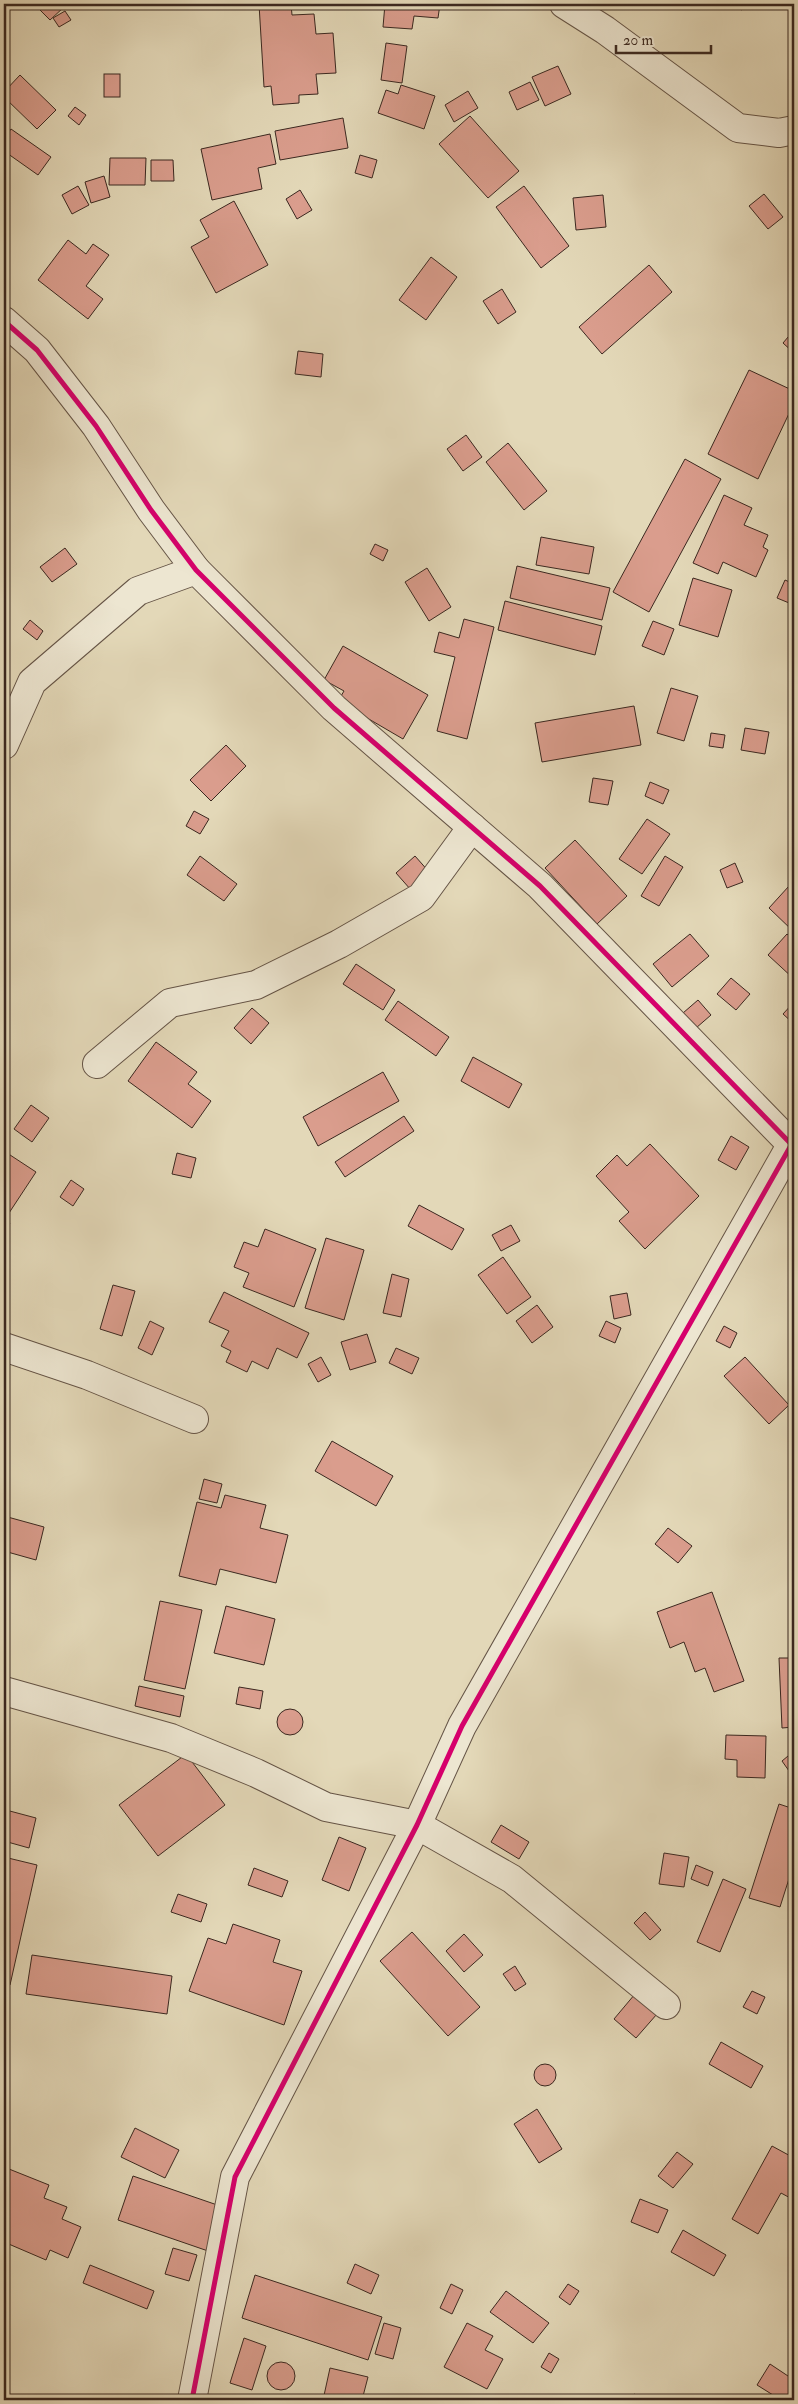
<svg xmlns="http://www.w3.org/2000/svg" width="798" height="2404" font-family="'IM FELL Double Pica',serif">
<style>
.building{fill:#da9d8d;stroke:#3b2820}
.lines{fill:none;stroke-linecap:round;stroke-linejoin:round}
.minor-casing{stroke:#655446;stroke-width:30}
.minor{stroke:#ede6d1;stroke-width:28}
.cycleway-casing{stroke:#ede6d1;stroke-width:8}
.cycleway{stroke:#d6006c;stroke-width:5}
</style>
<rect width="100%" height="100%" fill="#e3d8b8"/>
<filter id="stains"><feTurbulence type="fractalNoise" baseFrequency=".004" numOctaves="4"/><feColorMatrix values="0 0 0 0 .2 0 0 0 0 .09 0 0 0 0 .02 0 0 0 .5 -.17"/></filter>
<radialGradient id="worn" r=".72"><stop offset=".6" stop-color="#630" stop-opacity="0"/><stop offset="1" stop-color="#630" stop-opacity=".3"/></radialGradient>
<g class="building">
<path d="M46,4H61L64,7L50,20L40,10Z"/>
<path d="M259,4H291L292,15L314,14L316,34L333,33L336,73L316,74L318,94L299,95V103L273,105L271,86L264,87Z"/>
<path d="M385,4H440L438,18L414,16L412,29L383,27Z"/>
<path d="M730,4H746L742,10Z"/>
<path d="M65,11L71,20L59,27L53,18Z"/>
<path d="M386,43L407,46L402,83L381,80Z"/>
<path d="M558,66L571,94L545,106L532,77Z"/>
<rect x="104" y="74" width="16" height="23"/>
<path d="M20,75L56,110L37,129L4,97V92Z"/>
<path d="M530,82L539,100L517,110L509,92Z"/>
<path d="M401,85L435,96L424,129L378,113L386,90L398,94Z"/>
<path d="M468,91L478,108L454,122L445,105Z"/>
<path d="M75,107L86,115L79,125L68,116Z"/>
<path d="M470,116L519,171L488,198L439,144Z"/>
<path d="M343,118L348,148L280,160L275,131Z"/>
<path d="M11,129L51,157L38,175L4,151V139Z"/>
<path d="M270,134L276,164L258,168L262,189L212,200L201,149Z"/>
<path d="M360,155L377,160L372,178L355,173Z"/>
<path d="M110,158H146L145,185H109Z"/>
<path d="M151,160H173L174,181H151Z"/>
<path d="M104,176L110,197L91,203L85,182Z"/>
<path d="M78,186L89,205L72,214L62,195Z"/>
<path d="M524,186L569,246L541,268L496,207Z"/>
<path d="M300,190L312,210L297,219L286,199Z"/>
<path d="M764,194L783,217L768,229L749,206Z"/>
<path d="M603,195L606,227L576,230L573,198Z"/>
<path d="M234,201L268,265L216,293L191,247L209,237L200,220Z"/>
<path d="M68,240L86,254L93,244L109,255L86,286L103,299L88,319L38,280Z"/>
<path d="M431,257L457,277L426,320L399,300Z"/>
<path d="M649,265L672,292L602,354L579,327Z"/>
<path d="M502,289L516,312L498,324L483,301Z"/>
<path d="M794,330V353L783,343Z"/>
<path d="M298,351L323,354L321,377L295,374Z"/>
<path d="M749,370L794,391V403L758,479L708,454Z"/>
<path d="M466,435L482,457L463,471L447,449Z"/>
<path d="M508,443L547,491L524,510L486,462Z"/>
<path d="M685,459L721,479L649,612L613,592Z"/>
<path d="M724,495L752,508L744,525L768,535L763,547L768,550L756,577L723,562L718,574L693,563Z"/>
<path d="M541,537L594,547L589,574L536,565Z"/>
<path d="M375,544L388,550L383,561L370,554Z"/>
<path d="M65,548L77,564L52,582L40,567Z"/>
<path d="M517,566L610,588L602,620L510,598Z"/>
<path d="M427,568L451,607L429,621L405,582Z"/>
<path d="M693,578L732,590L718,637L679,625Z"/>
<path d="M785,580L794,584V605L777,598Z"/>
<path d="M505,601L602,626L595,655L498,630Z"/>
<path d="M464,619L494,627L467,739L437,731L455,657L434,652L439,632L459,638Z"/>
<path d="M30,620L43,631L37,640L23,629Z"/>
<path d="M653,621L674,629L664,655L642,646Z"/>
<path d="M343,646L428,695L403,739L338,701L344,691L324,680Z"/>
<path d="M671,688L698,696L684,741L657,733Z"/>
<path d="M634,706L641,745L542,762L535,723Z"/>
<path d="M745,728L769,732L765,754L741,750Z"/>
<path d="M711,733L725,735L723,748L709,746Z"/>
<path d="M226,745L246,766L211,801L190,780Z"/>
<path d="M593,778L613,781L608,805L589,802Z"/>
<path d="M650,782L669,790L663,804L645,796Z"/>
<path d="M194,811L209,819L200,834L186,826Z"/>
<path d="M647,819L670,834L642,874L619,859Z"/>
<path d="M575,840L627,896L597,924L545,868Z"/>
<path d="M200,856L237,884L224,901L187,875Z"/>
<path d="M415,856L430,873L411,890L396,873Z"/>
<path d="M665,856L683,867L659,906L641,896Z"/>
<path d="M735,863L743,882L727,888L720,870Z"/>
<path d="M789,886L794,891V932L769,908Z"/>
<path d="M690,934L709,956L672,987L653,964Z"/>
<path d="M787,934L794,940V979L768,955Z"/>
<path d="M356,964L395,990L383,1010L343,984Z"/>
<path d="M731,978L750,994L736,1010L717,994Z"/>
<path d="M698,1000L711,1015L696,1028L683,1013Z"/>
<path d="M398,1001L449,1037L436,1056L385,1020Z"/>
<path d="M794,1002V1024L783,1014Z"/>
<path d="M252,1008L269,1023L251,1044L234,1028Z"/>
<path d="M156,1042L197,1072L188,1084L211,1101L192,1128L128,1081Z"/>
<path d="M473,1057L522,1084L509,1108L461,1081Z"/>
<path d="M383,1072L399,1101L318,1146L303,1117Z"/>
<path d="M31,1105L49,1118L32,1142L14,1129Z"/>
<path d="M404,1116L414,1131L345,1177L335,1162Z"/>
<path d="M731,1136L749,1147L736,1170L718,1160Z"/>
<path d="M650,1144L699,1196L645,1249L619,1221L629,1212L596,1176L617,1155L627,1166Z"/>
<path d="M4,1151L36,1172L9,1213L4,1209Z"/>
<path d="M177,1153L196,1158L191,1178L172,1174Z"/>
<path d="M71,1180L84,1189L73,1206L60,1197Z"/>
<path d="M419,1205L464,1229L452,1250L408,1226Z"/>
<path d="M4,1218L10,1223L4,1231Z"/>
<path d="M511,1225L520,1241L501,1251L492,1235Z"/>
<path d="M265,1229L316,1249L294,1307L243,1287L249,1273L234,1267L244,1242L258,1247Z"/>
<path d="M326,1238L364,1250L344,1320L305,1308Z"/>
<path d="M503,1257L531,1297L507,1314L478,1275Z"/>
<path d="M392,1274L409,1279L401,1317L383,1313Z"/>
<path d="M113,1285L135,1291L122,1336L100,1329Z"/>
<path d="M224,1292L309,1333L297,1358L277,1348L268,1369L252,1361L247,1372L226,1362L231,1351L221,1346L229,1331L209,1322Z"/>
<path d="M627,1293L631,1315L614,1319L610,1296Z"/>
<path d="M537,1305L553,1327L532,1343L516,1321Z"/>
<path d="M150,1321L164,1328L152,1355L138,1348Z"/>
<path d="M606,1321L621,1328L615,1343L599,1336Z"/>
<path d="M724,1326L737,1333L730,1348L716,1341Z"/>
<path d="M367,1334L376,1362L350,1370L341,1342Z"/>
<path d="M396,1348L419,1358L412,1374L389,1363Z"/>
<path d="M321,1357L331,1375L318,1382L308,1364Z"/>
<path d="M745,1357L789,1405L769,1424L724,1376Z"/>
<path d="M332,1441L393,1476L376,1506L315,1471Z"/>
<path d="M204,1479L222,1484L217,1503L199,1499Z"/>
<path d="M225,1495L266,1505L260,1528L288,1535L276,1583L220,1569L216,1585L179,1576L197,1502L221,1508Z"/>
<path d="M4,1516L44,1527L36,1560L4,1551Z"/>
<path d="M668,1528L692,1546L678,1563L655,1544Z"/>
<path d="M712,1592L744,1681L714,1692L705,1668L695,1672L684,1642L670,1648L657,1612Z"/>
<path d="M160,1601L202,1610L185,1689L144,1680Z"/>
<path d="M226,1606L275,1619L264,1665L214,1653Z"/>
<path d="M779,1658H794V1727L782,1728Z"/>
<path d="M139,1686L184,1696L180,1717L135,1706Z"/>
<path d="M239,1687L263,1691L260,1709L236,1704Z"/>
<circle cx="290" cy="1722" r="13"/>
<path d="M726,1735L766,1736L765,1778L737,1777V1760L725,1759Z"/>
<path d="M794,1751V1778L782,1761Z"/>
<path d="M186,1754L225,1805L158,1856L119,1805Z"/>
<path d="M779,1804L794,1809V1863L780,1907L749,1898Z"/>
<path d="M6,1810L36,1818L29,1848L4,1841Z"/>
<path d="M501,1825L529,1842L519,1859L491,1842Z"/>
<path d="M339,1837L366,1848L349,1891L322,1880Z"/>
<path d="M664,1853L689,1857L684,1887L659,1884Z"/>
<path d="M4,1857L37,1865L10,1985L4,1983Z"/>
<path d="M696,1865L713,1872L708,1886L691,1879Z"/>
<path d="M254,1868L288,1881L282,1897L248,1885Z"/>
<path d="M723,1879L746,1889L720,1952L697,1942Z"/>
<path d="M178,1894L207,1904L201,1922L171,1912Z"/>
<path d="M645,1912L661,1930L650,1940L634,1923Z"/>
<path d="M233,1924L280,1940L273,1962L302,1971L284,2025L189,1991L208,1938L226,1944Z"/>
<path d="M412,1932L480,2007L448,2036L380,1961Z"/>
<path d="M464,1934L483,1955L464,1972L446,1951Z"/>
<path d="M32,1955L172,1976L167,2014L26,1994Z"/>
<path d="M515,1966L526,1984L515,1991L503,1974Z"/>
<path d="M752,1991L765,1997L757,2014L743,2007Z"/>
<path d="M635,1994L657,2014L636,2038L614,2019Z"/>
<path d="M721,2042L763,2066L751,2088L709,2064Z"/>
<circle cx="545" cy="2075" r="11"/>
<path d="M537,2109L562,2149L539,2163L514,2124Z"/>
<path d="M135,2128L179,2150L165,2178L121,2157Z"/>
<path d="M772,2146L794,2158V2200L781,2193L758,2234L732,2219Z"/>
<path d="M677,2152L693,2164L673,2188L658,2176Z"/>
<path d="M4,2167L49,2185L44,2198L67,2207L62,2219L81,2227L68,2258L50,2250L46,2260L4,2242Z"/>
<path d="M133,2176L226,2208L211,2252L118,2220Z"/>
<path d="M640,2199L668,2210L658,2233L631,2222Z"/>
<path d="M683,2230L726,2255L714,2276L671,2252Z"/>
<path d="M173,2248L197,2255L189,2281L165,2274Z"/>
<path d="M355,2264L379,2275L371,2294L347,2283Z"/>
<path d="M90,2265L154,2291L147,2309L83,2283Z"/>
<path d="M255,2275L382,2317L368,2360L242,2318Z"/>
<path d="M451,2284L463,2290L452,2314L440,2308Z"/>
<path d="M568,2284L579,2291L570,2305L559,2297Z"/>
<path d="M506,2291L549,2323L533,2343L490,2312Z"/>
<path d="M794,2312V2331L789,2329Z"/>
<path d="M384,2323L401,2328L393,2359L375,2354Z"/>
<path d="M467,2323L493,2336L485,2350L503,2359L487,2389L444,2367Z"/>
<path d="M244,2338L266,2346L252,2390L230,2383Z"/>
<path d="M549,2353L559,2359L551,2373L541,2367Z"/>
<circle cx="281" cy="2376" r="14"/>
<path d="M770,2364L794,2380V2400H781L757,2385Z"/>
<path d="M330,2368L368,2377L362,2400H323Z"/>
<path d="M634,2394L647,2400H630Z"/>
</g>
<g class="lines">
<g class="minor-casing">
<g id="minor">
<path d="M564,4L605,30L738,128L779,133L794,130"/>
<path d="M4,321L37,350L96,426L151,510L196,570L334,708L540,886L794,1147"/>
<path d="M4,745L32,682L138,591L196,570"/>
<path d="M97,1064L170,1003L256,985L339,944L421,897L472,827"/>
<path d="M4,1347L87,1375L194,1419"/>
<path d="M4,1691L171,1738L256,1773L326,1807L417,1825L512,1879L666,2005"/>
<path d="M192,2400L235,2177L417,1825L462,1726L794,1140"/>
</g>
</g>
<use href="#minor" class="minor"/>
<g class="cycleway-casing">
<g id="cycleway">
<path d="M4,321L37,350L96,426L151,510L196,570L334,708L540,886L794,1147"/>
<path d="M192,2400L235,2177L417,1825L462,1726L794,1140"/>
</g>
</g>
<use href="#cycleway" class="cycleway"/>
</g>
<rect width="798" height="2404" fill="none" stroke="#e3d8b8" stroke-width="20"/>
<rect x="5" y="5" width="788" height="2394" fill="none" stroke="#3b2820" stroke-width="2.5"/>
<rect x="10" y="10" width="778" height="2384" fill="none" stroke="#3b2820"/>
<path d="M616 45v8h95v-8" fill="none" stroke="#3b2820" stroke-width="2.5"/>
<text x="623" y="45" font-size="15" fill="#3b2820" stroke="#ede6d1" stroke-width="4" paint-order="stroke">20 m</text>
<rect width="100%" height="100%" filter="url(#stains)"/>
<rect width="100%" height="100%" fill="url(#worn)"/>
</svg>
